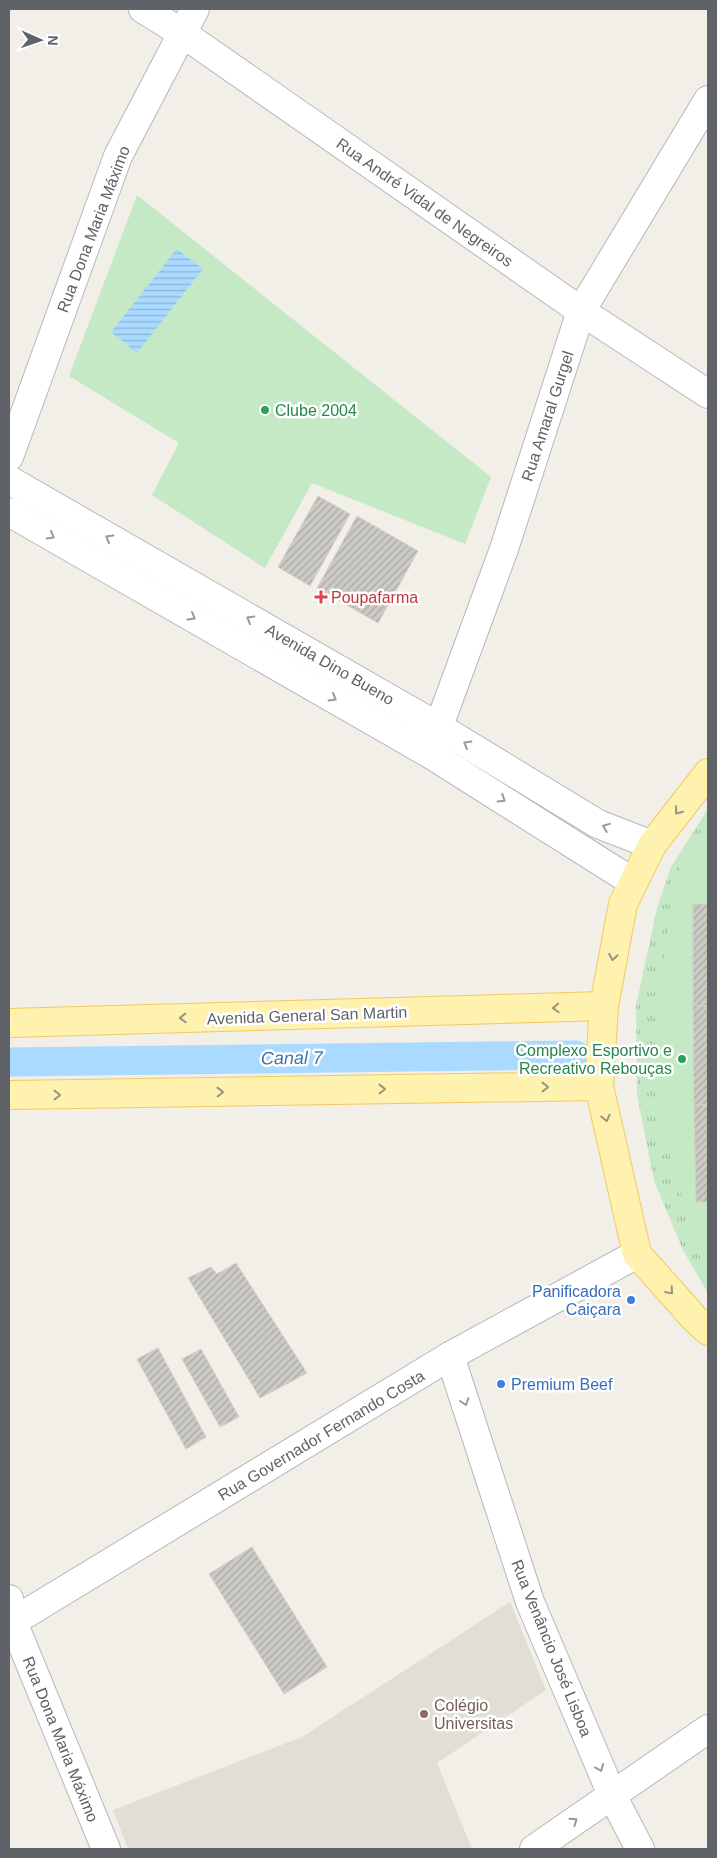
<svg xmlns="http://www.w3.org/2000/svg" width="717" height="1858" font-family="Helvetica,sans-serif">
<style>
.education{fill:#e1ded6}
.grass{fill:url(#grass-tufts)}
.pitch{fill:#c5e8c5}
.water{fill:url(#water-rules)}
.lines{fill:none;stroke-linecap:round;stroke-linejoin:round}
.canal{stroke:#aadaff;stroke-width:29}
.building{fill:url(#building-hatch);stroke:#d6d1c6}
.minor-casing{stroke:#b5b8bc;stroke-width:30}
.major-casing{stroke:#f2c960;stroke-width:30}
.minor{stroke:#fff;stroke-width:28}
.major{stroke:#fff2af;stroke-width:28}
.oneway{stroke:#979a9d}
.oneway2{stroke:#979581}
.leisure-dot{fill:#2e9e5b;stroke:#fff;stroke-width:2}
.health-dot{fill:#e0444e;stroke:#fff;stroke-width:2}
.shop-dot{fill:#3f7fe0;stroke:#fff;stroke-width:2}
.education-dot{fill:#8d6e63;stroke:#fff;stroke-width:2}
.labels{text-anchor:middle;stroke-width:5;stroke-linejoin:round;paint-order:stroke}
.street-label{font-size:16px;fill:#5f6368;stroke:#fff}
.leisure-label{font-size:16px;fill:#27864d;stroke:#fff;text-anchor:start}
.health-label{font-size:16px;fill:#be3a42;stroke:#fff;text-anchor:start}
.shop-label{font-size:16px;fill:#366cbe;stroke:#fff;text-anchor:end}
.education-label{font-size:16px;fill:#785e54;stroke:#fff;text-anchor:start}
.water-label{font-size:18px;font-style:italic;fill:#4174aa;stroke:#fff}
</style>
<defs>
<pattern id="grass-tufts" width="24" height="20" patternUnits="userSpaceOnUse" patternTransform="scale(1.25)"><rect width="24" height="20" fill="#c5e8c5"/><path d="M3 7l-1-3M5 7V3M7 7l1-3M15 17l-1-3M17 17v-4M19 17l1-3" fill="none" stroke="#a3c0a4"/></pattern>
<pattern id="water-rules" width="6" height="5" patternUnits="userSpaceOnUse" patternTransform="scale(1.25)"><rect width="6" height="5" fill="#aadaff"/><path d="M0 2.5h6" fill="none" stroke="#8eb4d2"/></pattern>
<pattern id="building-hatch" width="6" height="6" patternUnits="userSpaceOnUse" patternTransform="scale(1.25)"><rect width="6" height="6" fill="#cccac5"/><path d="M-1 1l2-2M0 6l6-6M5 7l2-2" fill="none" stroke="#a9a8a4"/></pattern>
</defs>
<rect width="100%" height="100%" fill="#f1efe8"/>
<path class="education" d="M510,1602L546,1690L437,1763L472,1849H128L113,1810L302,1737Z"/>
<path class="grass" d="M708,809V1293L683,1250L654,1181L637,1094L636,1006L657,908L671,867Z"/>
<g class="pitch">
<path d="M137,195L491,477L465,544L312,483L265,568L152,495L179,443L69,376Z"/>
<path d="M708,824V1268L700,1256L656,1110L655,1008L679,869Z"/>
</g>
<path class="water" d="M177,249L203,269L137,353L111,332Z"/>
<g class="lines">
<path class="canal" d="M9,1062L576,1055"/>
</g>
<g class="building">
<path d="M318,496L350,514L310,586L278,567Z"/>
<path d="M357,516L418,551L378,623L317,588Z"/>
<rect x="693" y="904" width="15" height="102"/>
<path d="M693,1006H708V1105H694Z"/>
<path d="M694,1105H708V1202H696Z"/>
<path d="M236,1263L307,1373L260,1398L188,1278L211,1267L217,1274Z"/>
<path d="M158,1348L206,1437L186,1449L137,1359Z"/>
<path d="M201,1349L239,1417L220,1427L182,1359Z"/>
<path d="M252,1547L327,1667L284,1694L209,1574Z"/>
</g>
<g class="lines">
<g class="minor-casing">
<g id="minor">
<path d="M143,9L182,33L581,311L708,394"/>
<path d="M9,457L118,156L195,9"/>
<path d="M9,480L437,726L598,824L652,845"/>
<path d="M9,512L430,754L633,882"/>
<path d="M433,742L504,549L581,311L708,100"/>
<path d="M450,1356L530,1602L612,1795L640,1849"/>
<path d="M9,1599L13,1622L106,1849"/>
<path d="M9,1624L450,1356L637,1254"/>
<path d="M534,1849L708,1729"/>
</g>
</g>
<g class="major-casing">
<g id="major">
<path d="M708,773L652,845L623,904L604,1006L599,1086L637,1254L695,1319L708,1331"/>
<path d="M9,1023L604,1006"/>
<path d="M9,1095L599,1086"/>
</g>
</g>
<use href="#minor" class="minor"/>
<use href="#major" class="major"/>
</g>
<defs><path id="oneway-chevron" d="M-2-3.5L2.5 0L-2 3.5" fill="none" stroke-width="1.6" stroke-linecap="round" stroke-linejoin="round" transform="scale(1.25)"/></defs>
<g class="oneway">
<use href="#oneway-chevron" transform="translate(51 536) rotate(30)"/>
<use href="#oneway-chevron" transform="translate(109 538) rotate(-150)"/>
<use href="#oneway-chevron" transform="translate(192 617) rotate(30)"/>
<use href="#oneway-chevron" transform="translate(250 619) rotate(-150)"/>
<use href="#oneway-chevron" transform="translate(333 698) rotate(30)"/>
<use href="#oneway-chevron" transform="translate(467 744) rotate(-149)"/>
<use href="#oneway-chevron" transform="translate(502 799) rotate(32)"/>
<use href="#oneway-chevron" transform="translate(606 827) rotate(-158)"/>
<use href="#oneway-chevron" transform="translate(465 1402) rotate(72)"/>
<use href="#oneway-chevron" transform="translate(600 1768) rotate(67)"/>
<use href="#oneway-chevron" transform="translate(574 1821) rotate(-35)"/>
</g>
<g class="oneway2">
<use href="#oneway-chevron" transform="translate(678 811) rotate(128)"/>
<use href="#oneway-chevron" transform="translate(613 957) rotate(100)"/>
<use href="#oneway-chevron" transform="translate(556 1008) rotate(178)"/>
<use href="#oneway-chevron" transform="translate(183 1018) rotate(178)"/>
<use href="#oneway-chevron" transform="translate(545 1087) rotate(-1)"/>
<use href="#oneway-chevron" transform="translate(382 1089) rotate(-1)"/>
<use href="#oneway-chevron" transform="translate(220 1092) rotate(-1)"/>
<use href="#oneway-chevron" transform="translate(57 1095) rotate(-1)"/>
<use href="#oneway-chevron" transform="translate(606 1118) rotate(77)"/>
<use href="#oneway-chevron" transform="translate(670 1291) rotate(49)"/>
</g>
<g class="leisure-dot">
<circle cx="265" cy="410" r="5"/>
<circle cx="682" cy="1059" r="5"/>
</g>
<path class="health-dot" d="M318.5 589.5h5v5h5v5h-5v5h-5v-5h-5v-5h5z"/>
<g class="shop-dot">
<circle cx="631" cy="1300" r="5"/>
<circle cx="501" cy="1384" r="5"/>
</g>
<circle class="education-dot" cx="424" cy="1714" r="5"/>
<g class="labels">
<g class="street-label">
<text transform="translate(425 202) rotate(35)" y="6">Rua André Vidal de Negreiros</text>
<text transform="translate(93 229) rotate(-69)" y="6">Rua Dona Maria Máximo</text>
<text transform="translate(547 416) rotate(-72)" y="6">Rua Amaral Gurgel</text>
<text transform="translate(330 664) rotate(30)" y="6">Avenida Dino Bueno</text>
<text transform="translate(307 1015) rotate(-2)" y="6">Avenida General San Martin</text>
<text transform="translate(321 1435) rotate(-31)" y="6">Rua Governador Fernando Costa</text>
<text transform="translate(552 1648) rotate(68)" y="6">Rua Venâncio José Lisboa</text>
<text transform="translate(61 1739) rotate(68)" y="6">Rua Dona Maria Máximo</text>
</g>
<g class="leisure-label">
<text x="275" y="416">Clube 2004</text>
<text x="672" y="1056" text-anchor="end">Complexo Esportivo e<tspan x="672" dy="18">Recreativo Rebouças</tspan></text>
</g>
<g class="health-label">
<text x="331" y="603">Poupafarma</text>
</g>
<g class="shop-label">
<text x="621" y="1297">Panificadora<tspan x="621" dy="18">Caiçara</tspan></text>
<text x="511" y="1390" text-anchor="start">Premium Beef</text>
</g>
<g class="education-label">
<text x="434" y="1711">Colégio<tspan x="434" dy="18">Universitas</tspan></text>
</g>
<g class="water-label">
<text transform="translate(292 1058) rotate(-1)" y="6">Canal 7</text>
</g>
</g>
<rect width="717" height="1858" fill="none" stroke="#5f6368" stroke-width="20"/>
<g transform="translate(40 40) rotate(92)" stroke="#ffffff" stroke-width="4" paint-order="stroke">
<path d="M0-4L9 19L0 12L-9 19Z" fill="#5f6368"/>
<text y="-8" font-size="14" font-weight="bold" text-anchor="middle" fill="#5f6368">N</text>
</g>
</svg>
